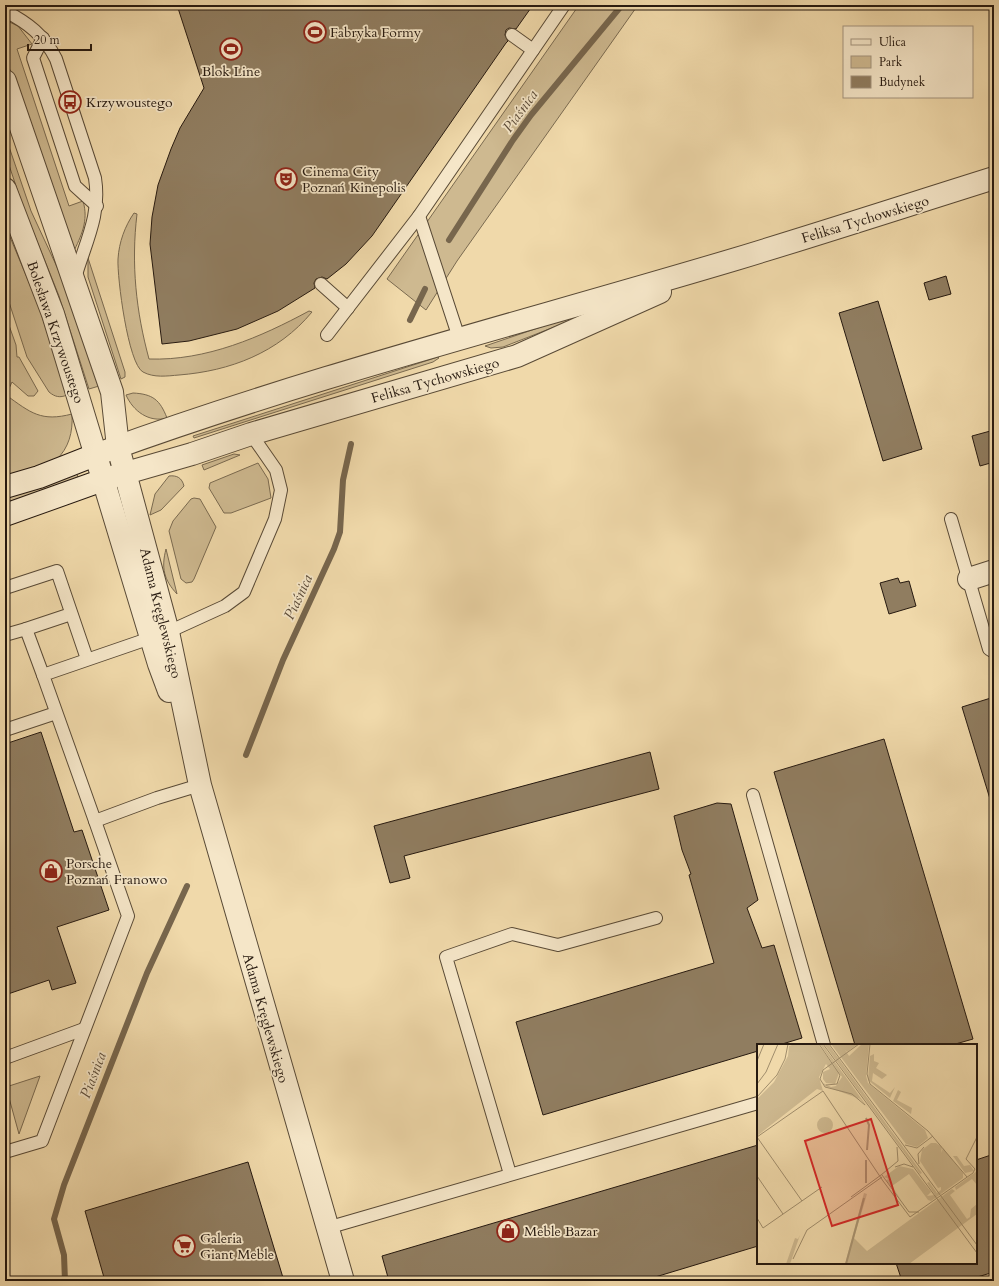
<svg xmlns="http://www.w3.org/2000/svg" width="999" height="1286" font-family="Cardo,serif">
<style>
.green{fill:#ceb990;stroke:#7a6a50}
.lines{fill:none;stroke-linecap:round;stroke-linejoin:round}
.stream{stroke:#77664d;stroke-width:6}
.building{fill:#907d60;stroke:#271a10}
.lane-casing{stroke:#594a36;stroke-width:14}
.street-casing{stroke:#594a36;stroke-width:24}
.secondary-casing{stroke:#271a10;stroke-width:24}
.lane{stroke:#f5e6c8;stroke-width:12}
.street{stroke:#f5e6c8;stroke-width:22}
.secondary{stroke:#f5e6c8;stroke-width:22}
.labels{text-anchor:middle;stroke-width:3.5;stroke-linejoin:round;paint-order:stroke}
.poi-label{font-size:14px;fill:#271a10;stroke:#f5e6c8;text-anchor:start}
.street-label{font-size:14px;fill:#271a10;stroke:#f5e6c8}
.water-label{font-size:15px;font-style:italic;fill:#5c4c39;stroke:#f5e6c8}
.inset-river{fill:none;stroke:#ac9876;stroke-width:2}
.inset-road{fill:none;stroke:#a08d6c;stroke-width:1}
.view{fill:#d62828;fill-opacity:0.15;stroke:#d62828;stroke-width:2}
.inset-edge{fill:none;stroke:#271a10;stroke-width:2}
</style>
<rect width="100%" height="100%" fill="#f0d9aa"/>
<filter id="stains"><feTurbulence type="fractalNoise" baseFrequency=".005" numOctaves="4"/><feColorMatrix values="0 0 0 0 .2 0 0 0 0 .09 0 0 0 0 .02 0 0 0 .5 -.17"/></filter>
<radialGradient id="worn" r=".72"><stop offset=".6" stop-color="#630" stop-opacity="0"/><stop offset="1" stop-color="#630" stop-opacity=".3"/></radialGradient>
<g class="green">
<path d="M579,5H638L457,261L426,310L387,279Z"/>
<path d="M5,20L18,26L32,44L17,49L69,206L83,201C89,221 81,236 73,253L69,248L5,55Z"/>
<path d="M5,135L31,211L70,295L99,386L89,389L59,296L22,204L5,153Z"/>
<path d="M134,213L137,214C131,264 136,311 149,359C206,361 261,337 309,311L312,312C278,353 230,371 179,375C167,376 154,378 143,372C128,364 117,277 118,259C119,242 125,226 134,213Z"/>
<path d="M5,225L38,304L67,395C60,398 55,397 49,392L27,357L5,290Z"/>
<path d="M88,258L125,372V377L121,379L88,277Z"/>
<path d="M585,312V315L503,347L491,348L485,346Z"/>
<path d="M5,314L16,345L17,357H19L38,391L34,396H28L12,382L6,395C31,413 41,422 72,414C73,432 69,448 56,460L5,478Z"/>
<path d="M438,357L439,358L433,362L194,438L193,436Z"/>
<path d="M133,393C153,394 160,400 167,418C149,423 133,411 126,395Z"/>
<path d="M234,454L240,455L204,470L202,465Z"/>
<path d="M258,463L268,479L271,498L231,513H224L209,488L210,483Z"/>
<path d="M75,473L78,476L76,479L5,503V496Z"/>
<path d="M169,476C177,475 182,478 184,486L161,510L150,515L155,494Z"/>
<path d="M194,498L200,499L216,527L194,579L192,582L186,583L181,579L169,531L173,521L191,499Z"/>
<path d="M166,549L177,594C164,580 161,568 166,549Z"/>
<path d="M40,1076L19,1134L6,1087Z"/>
</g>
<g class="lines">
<g class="stream">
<path d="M449,240L513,140L531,115L622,5"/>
<path d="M410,320L425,289"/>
<path d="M246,755L283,660L334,549L340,532L343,480L351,444"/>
<path d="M65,1281L64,1255L54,1219L64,1185L147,973L187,886"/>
</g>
</g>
<g class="building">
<path d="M177,5H533L516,29L509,28L506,30L505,35L508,41L506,43L372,236L346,264L327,279L322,277L316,279L314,283L315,288L278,311L237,329L189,341L162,344L150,244L152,217L158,185L171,149L180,128L204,88Z"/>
<path d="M946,276L951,294L929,300L924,283Z"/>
<path d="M878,301L922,449L883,461L839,313Z"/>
<path d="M994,430V462L980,466L972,436Z"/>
<path d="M898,578L900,583L909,581L916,606L889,614L880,583Z"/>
<path d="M994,697V799H990L962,707Z"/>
<path d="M41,732L74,832L82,830L109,910L57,927L76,983L52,990L49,980L5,995V744Z"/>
<path d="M884,739L973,1039L952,1045H855L774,772Z"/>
<path d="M650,752L659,789L404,856L410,878L390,883L374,826Z"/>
<path d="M717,803L731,804L758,900L747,908L762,948L774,945L802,1038L779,1045H758V1051L543,1115L516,1022L714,963L689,875L691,874L682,850L674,816Z"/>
<path d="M758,1145V1246L642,1281H389L382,1256Z"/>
<path d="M994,1154V1272L964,1281H902L896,1263H976V1160Z"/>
<path d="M248,1162L284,1281H105L85,1211Z"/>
</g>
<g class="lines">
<g class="lane-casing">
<g id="lane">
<path d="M5,11C28,23 44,35 56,59L95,178C101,216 85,243 75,278"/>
<path d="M512,35L533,50"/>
<path d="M43,38L33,58L75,186L97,206"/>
<path d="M419,216L459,338"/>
<path d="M321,284L348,308"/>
<path d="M327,335L419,216L564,5"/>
<path d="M951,519L989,649L994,652"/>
<path d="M5,588L57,571L87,659"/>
<path d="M26,629L71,614"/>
<path d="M5,635L26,629L43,675"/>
<path d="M5,730L56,713"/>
<path d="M200,785L157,798L95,821L43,675L168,632L225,606L244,592L275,519L281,490L276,470L251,434"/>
<path d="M753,795L824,1045"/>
<path d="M5,1058L84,1029"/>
<path d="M5,1152L42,1141L128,916L95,821"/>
<path d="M510,1174L446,957L512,934L558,945L656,918"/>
<path d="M327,1228L758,1103"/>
</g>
</g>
<g class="street-casing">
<g id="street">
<path d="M5,81L112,392L118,447L168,632L200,785L343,1281"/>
<path d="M5,189L53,314L159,664L169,691"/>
<path d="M106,451C312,376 525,322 736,259C822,233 908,205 994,178"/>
<path d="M112,477L192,454L251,434L517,356L660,292"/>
<path d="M969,579L994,571"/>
</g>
</g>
<g class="secondary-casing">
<g id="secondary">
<path d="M5,487L39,477L95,455"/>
<path d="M5,515L103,480"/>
</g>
</g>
<use href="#lane" class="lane"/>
<use href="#street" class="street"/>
<use href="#secondary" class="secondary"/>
</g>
<defs>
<g id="stadium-ring" transform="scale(1.15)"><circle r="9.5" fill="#f5e6c8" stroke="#8f2418" stroke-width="1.5"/><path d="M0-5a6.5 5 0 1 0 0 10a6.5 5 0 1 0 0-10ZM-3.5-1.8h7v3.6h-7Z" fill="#8f2418"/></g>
<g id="bus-ring" transform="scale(1.15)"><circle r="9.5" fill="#f5e6c8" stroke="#8f2418" stroke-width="1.5"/><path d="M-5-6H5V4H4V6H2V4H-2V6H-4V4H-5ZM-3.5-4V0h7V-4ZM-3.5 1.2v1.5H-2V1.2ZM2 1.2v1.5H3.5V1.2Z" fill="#8f2418"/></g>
<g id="theatre-ring" transform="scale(1.15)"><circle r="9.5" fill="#f5e6c8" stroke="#8f2418" stroke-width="1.5"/><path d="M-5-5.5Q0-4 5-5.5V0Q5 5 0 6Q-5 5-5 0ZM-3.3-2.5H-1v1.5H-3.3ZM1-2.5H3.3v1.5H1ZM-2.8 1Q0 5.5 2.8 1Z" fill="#8f2418"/></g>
<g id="shop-ring" transform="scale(1.15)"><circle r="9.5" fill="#f5e6c8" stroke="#8f2418" stroke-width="1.5"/><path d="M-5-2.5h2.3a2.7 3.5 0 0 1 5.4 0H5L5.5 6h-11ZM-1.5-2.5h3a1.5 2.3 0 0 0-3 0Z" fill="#8f2418"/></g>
<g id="supermarket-ring" transform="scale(1.15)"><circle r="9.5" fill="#f5e6c8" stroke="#8f2418" stroke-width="1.5"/><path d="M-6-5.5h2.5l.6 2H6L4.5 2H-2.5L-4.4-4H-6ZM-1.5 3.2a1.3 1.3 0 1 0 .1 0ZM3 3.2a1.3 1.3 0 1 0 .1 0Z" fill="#8f2418"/></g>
</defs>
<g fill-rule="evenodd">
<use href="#stadium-ring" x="315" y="32"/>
<use href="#stadium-ring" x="231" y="49"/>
<use href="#bus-ring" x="70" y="102"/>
<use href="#theatre-ring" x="286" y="179"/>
<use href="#shop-ring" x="51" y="871"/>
<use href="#shop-ring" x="508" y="1231"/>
<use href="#supermarket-ring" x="184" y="1246"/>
</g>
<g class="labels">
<g class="poi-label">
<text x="330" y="37">Fabryka Formy</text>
<text x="231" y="76" text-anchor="middle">Blok Line</text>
<text x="86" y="107">Krzywoustego</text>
<text x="302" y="176">Cinema City<tspan x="302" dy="16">Poznań Kinepolis</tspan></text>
<text x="66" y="868">Porsche<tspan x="66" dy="16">Poznań Franowo</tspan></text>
<text x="524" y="1236">Meble Bazar</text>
<text x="200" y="1243">Galeria<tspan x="200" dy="16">Giant Meble</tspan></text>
</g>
<g class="street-label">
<text transform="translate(865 219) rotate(-17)" y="5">Feliksa Tychowskiego</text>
<text transform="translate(56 332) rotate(71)" y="5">Bolesława Krzywoustego</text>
<text transform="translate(435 380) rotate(-16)" y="5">Feliksa Tychowskiego</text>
<text transform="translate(161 613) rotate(76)" y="5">Adama Kręglewskiego</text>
<text transform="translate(266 1018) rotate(74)" y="5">Adama Kręglewskiego</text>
</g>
<g class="water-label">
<text transform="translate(520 111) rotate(-54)" y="5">Piaśnica</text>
<text transform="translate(298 597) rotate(-65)" y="5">Piaśnica</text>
<text transform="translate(93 1075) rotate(-69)" y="5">Piaśnica</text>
</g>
</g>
<g transform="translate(757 1044)">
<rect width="220" height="220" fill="#f0d9aa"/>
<path d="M38,0H61L82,29L78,40L69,39L66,35V28L73,25L69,20L62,33L66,47L60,45L0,92V55L17,38L31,12L32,2ZM63,0H65L111,64L103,55L68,42L66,39L74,43L79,42L85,33ZM67,0H71L165,129L163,130ZM74,0H101L90,8L88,6L92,12L105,0H112L109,32L111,39L168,86L171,94L160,103L149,100ZM117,10V17L122,19L119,24L130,31L125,35L116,29L115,37L133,49L138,43L133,54L111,36L113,12ZM141,46L144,48L140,56L155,64L154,70L136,57ZM60 81a8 8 0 1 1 16 0a8 8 0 1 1-16 0ZM174,99H179L185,103L184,109L186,104L206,129V134L174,157L171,156L152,130L135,142L144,156L129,136L132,135L127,133L142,122L156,125L174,148L170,152L178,151L170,139L172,138L180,149L184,146V143L181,144L163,117L165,106ZM196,112H200L207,122L213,121L217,127L208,129ZM220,127V141L215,135L199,146L198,143ZM195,145L198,147L193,151L210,175L213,173L214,165L220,160V170L152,220H88L107,149L110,150L97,194L110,207ZM43,191L33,220H29L38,194L41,195Z" fill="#ceb990"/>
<path class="inset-river" d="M109,74L112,81L110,106M109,139V116M89,220L107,154"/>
<path class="inset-road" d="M62,0L83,31L80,40L69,41M66,0L220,209M72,0L220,201M102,0L66,26L63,35L68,43L95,50L108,61M113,0L110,30L113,40L171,87L210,133M0,17L7,0M0,40L9,28L21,0M0,53L20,31L28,15L31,0M0,93L66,47L126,137L153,173L216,129L218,125M0,93L45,157M148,101L160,104L176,92M162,120L161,110L167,103M138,123L147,120L156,123M218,125L209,115L220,93M124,131L141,117L140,103M125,131L152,168H162M0,132L26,170M94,153L124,131M0,174L6,184L65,143M36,215L50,186L125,133"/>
<path class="view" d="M114,75L141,161L75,182L48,97Z"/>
<rect width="220" height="220" class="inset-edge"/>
</g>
<rect width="999" height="1286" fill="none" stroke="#f0d9aa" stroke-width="20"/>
<rect x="6" y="6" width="987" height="1274" fill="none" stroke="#271a10" stroke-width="2"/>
<rect x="10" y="10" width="979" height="1266" fill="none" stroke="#271a10"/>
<rect x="843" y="26" width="130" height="72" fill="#f5e6c8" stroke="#a3947e"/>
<rect x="851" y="39" width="20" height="6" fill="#f5e6c8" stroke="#a3947e"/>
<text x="879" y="46" font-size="12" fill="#271a10">Ulica</text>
<rect x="851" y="56" width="20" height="12" fill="#ceb990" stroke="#a3947e"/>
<text x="879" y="66" font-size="12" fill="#271a10">Park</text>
<rect x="851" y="76" width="20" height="12" fill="#907d60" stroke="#a3947e"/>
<text x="879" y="86" font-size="12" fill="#271a10">Budynek</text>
<path d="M28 44v6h63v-6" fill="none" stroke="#271a10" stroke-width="2"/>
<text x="34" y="44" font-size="12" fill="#271a10" stroke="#f5e6c8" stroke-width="3" paint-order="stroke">20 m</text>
<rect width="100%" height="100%" filter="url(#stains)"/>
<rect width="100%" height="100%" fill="url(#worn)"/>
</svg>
